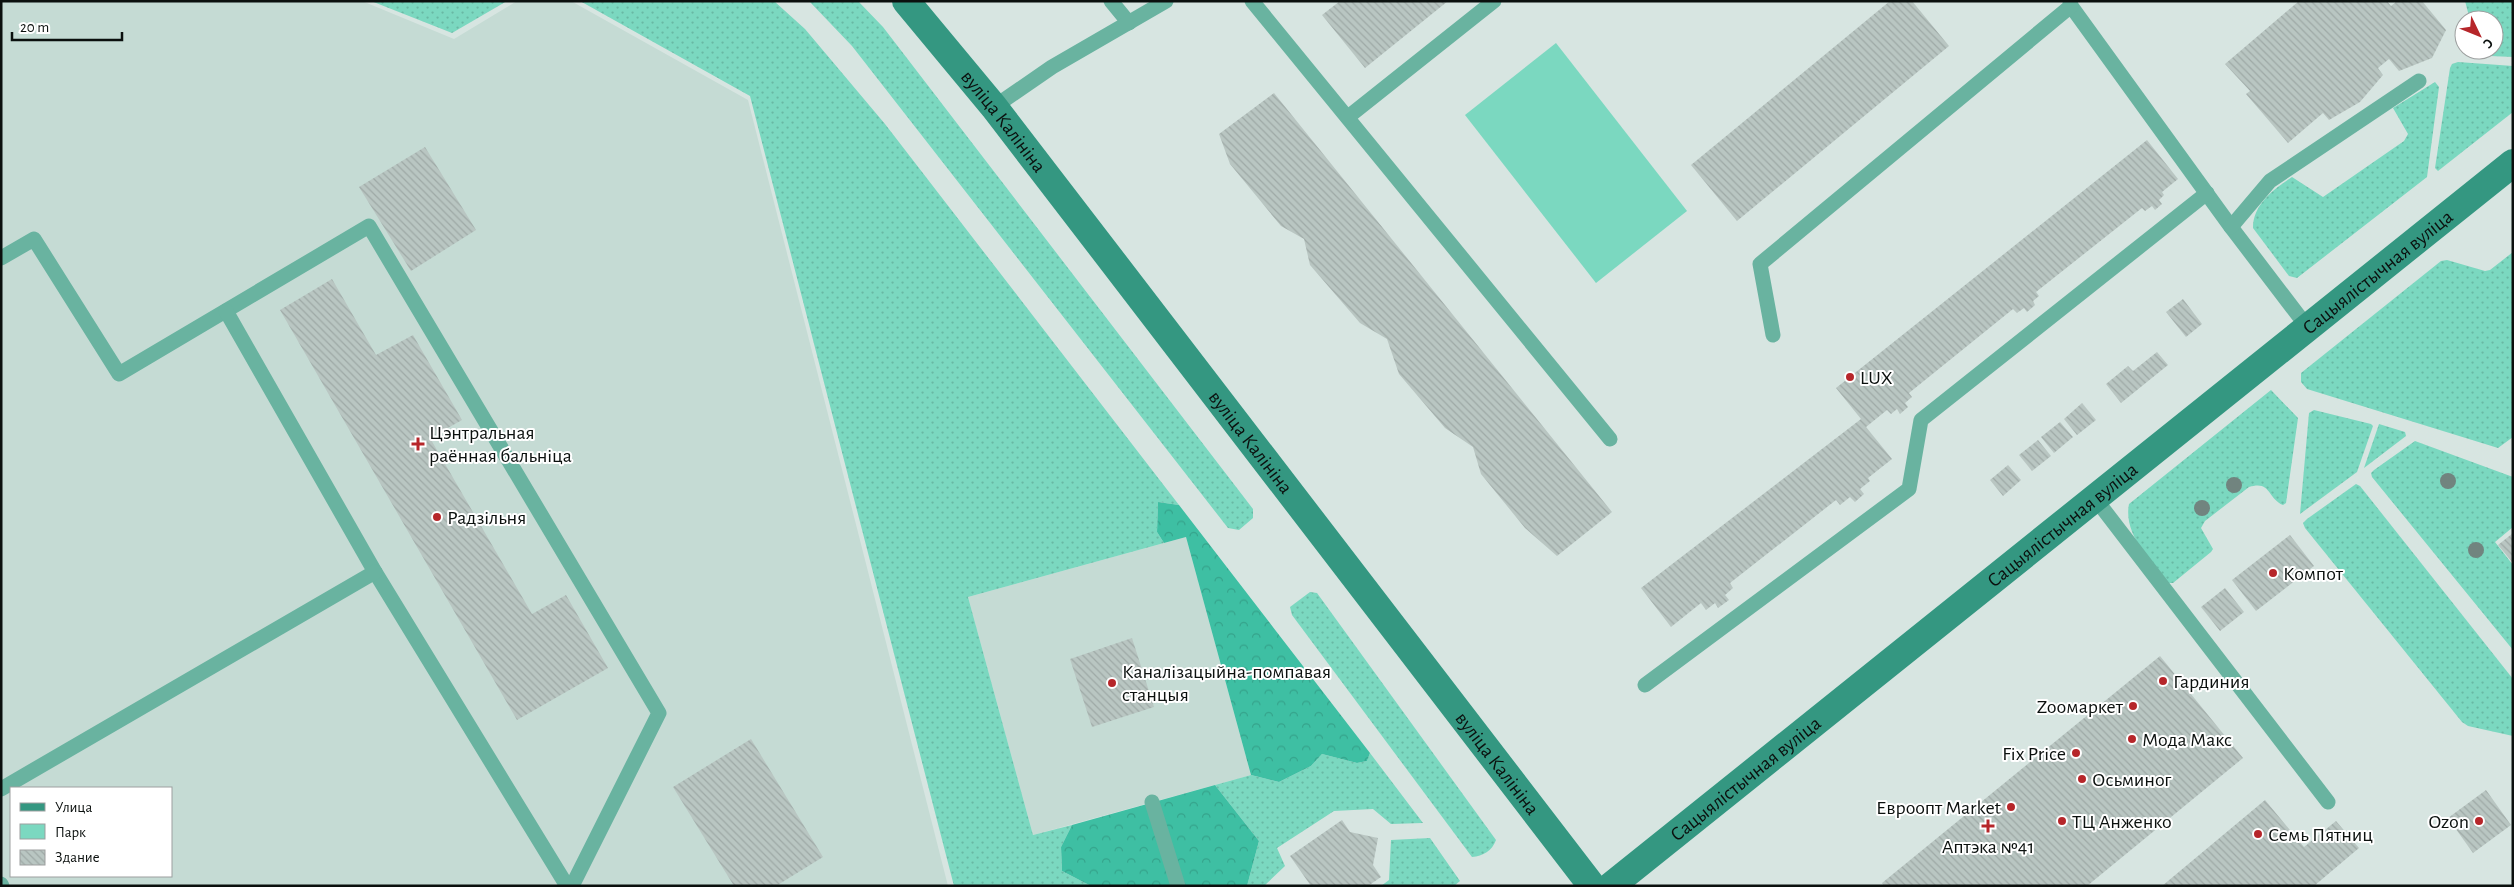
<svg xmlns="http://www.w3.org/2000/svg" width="2514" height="887" font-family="'Alegreya Sans',sans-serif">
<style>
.built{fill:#c5dbd4;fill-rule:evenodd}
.grass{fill:url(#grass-dots)}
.forest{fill:url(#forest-crowns)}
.green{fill:#7bd8c0}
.building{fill:url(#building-back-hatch)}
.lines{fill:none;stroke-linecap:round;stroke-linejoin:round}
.lane{stroke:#69b3a0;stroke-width:15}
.secondary{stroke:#349781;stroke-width:28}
.tree{fill:#71847f}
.poi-dot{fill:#b6262a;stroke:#fff;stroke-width:2}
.labels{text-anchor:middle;stroke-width:4;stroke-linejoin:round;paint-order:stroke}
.street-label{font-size:20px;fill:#0b100e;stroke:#fff}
.poi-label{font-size:20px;fill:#0b100e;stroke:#fff;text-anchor:start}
</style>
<defs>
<pattern id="grass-dots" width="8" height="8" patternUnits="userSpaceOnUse" patternTransform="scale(1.25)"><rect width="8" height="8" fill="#7bd8c0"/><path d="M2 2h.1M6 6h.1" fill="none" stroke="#69b8a4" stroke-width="1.8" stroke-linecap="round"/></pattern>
<pattern id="forest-crowns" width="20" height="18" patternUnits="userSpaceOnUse" patternTransform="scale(1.25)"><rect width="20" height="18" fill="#3ebfa3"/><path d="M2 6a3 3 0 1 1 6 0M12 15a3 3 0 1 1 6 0" fill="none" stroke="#35a38b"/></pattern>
<pattern id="building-back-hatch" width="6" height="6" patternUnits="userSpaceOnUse" patternTransform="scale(1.25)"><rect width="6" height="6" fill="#b9c6c2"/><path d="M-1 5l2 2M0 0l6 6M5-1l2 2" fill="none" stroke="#9ea9a6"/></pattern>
</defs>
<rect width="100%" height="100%" fill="#d7e5e1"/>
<g class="built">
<path d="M1,1H362L454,39L517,1H571L748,100L948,886H1ZM11,788H171V876H11Z"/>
<path d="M1186,537L1251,775L1033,835L968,597Z"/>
</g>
<g class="grass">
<path d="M371,1H507L452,33Z"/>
<path d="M580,1H774L805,29L885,124L1179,505L1158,502L1157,532L1164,543L968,597L1033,835L1072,825L1061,847L1062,871L1091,886H954L750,96Z"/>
<path d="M809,1H858L883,27L1253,509V518L1239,530L1228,528L852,46Z"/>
<path d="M2465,1H2513V57L2467,55L2464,53V50H2494V20H2470Z"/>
<path d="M2458,62L2513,66V112L2438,171L2435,168L2450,68L2452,64Z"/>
<path d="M2435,82L2439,87L2427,177L2297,278L2289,276L2253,228C2253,204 2274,189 2292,177L2323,197L2404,141L2408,134L2393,108Z"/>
<path d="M2513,252V437L2498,448L2307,389L2301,382V373L2441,261L2447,260L2485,271L2490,270Z"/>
<path d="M2271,390L2298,418L2286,503L2283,505C2267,498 2271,480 2249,487L2205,521L2201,528L2213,549L2211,552L2173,583H2168C2151,560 2123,535 2129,504Z"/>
<path d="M2314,410L2371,424L2373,426L2357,472L2300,514L2309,413Z"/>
<path d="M2379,424L2405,432L2406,436L2364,468Z"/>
<path d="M2415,441L2513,477V527L2495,542L2513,565V650L2372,477L2371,473L2374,470Z"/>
<path d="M2356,484L2360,486L2513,679V736L2468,726L2462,722L2305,528L2303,523L2307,519Z"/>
<path d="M1310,592L1317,593L1496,840C1492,851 1483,856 1472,857L1292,615L1290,607Z"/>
<path d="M1370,753L1423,823L1391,824L1373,809L1334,811L1277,848L1285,866L1264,886H1247L1259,841L1215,785L1251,775L1279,782L1311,766L1322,754L1357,763L1367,761Z"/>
<path d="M1430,838L1460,881L1454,886H1381L1389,880L1391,840Z"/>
</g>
<g class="forest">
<path d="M1158,502L1179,505L1370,753L1367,761L1357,763L1322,754L1311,766L1279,782L1251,775L1186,537L1164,543L1157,532Z"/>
<path d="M1215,785L1259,841L1247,886H1091L1062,871L1061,847L1072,825Z"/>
</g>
<path class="green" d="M1556,43L1687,211L1596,283L1465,115Z"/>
<g class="building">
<path d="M1340,1H1448L1365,68L1322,15Z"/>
<path d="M1890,1H1912L1949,46L1737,221L1691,165Z"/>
<path d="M2299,1H2387L2391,6L2397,1H2422L2446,30L2432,58L2399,71L2389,59L2378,68L2383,75L2360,102L2329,120L2323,113L2288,143L2246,94L2250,91L2225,64Z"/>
<path d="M1274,93L1612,512L1557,556L1525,528L1481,474L1473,447L1445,428L1399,374L1387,339L1360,323L1310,265L1304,239L1281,226L1230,164L1219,134Z"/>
<path d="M2147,140L2178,179L2162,192L2164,195L2159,200L2162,204L2155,210L2152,206L2145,211L2142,208L2036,292L2039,296L2033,301L2035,305L2027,312L2024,308L2017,313L2013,309L1909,393L1912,397L1905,403L1908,407L1900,414L1897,409L1891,414L1887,410L1866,427L1892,459L1868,478L1870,481L1860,489L1864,494L1855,502L1850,497L1840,505L1836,500L1730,583L1733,588L1725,595L1729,600L1718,608L1715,603L1706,610L1701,603L1671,627L1641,588L1861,419L1836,388Z"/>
<path d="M425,147L476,230L411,271L359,187Z"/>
<path d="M332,279L376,355L413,335L462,420L430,438L532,614L566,595L608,668L517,720L280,310Z"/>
<path d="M2183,299L2202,324L2186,337L2166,312Z"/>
<path d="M2157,352L2168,365L2121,403L2106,384L2128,366L2133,371Z"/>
<path d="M2082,403L2096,420L2077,435L2064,419Z"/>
<path d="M2060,422L2073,437L2054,453L2041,437Z"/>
<path d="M2038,440L2051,456L2032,471L2019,455Z"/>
<path d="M2008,465L2021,480L2003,496L1990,480Z"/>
<path d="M2513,533V563L2498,545Z"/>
<path d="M2290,535L2314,566L2256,611L2232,580Z"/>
<path d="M2225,588L2244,612L2220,631L2201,607Z"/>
<path d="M1132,638L1154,707L1092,727L1070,659Z"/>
<path d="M2160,656L2243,758L2087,886H1884L1882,883Z"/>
<path d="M751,739L823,857L776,886H734L673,787Z"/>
<path d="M2486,790L2511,825L2473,853L2448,818Z"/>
<path d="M2265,800L2304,847L2336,821L2359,848L2314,886H2162Z"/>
<path d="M1342,820L1350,832L1378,838L1373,865L1381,877L1368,886H1311L1290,856Z"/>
</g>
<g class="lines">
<g class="lane">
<path d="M1111,1L1129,23"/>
<path d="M1252,1L1610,439"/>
<path d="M2070,1L2071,6L2231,227L2308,328"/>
<path d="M994,107L1052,67L1166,1"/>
<path d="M1348,117L1494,1"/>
<path d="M2231,227L2270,181L2419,81"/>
<path d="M1,258L34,239L119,374L369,226L659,713L572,886"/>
<path d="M226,311L375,572L567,886"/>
<path d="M1773,335L1760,264L2071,6"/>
<path d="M2094,497L2328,802"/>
<path d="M1645,685L1909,489L1921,420L2207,193"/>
<path d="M1,789L375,572"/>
<path d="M1152,802L1178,886"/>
<path d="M1,884L2,886"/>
</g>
<g class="secondary">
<path id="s1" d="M906,1L994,107L1592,886"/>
<path id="s2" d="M1611,886L2513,163"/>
</g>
</g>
<g class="tree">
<circle cx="2448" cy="481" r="8"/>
<circle cx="2234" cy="485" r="8"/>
<circle cx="2202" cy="508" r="8"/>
<circle cx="2476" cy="550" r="8"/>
</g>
<g class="poi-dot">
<circle cx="1850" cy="377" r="5"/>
<path d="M415.5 436.5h5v5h5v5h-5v5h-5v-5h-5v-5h5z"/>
<circle cx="437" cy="517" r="5"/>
<circle cx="2273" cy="573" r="5"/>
<circle cx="2163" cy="681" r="5"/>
<circle cx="1112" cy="683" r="5"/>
<circle cx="2133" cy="706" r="5"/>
<circle cx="2132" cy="739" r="5"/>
<circle cx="2076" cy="753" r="5"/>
<circle cx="2082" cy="779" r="5"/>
<circle cx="2011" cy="807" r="5"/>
<circle cx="2062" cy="821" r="5"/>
<circle cx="2479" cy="821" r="5"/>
<path d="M1985.5 818.5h5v5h5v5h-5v5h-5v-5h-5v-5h5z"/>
<circle cx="2258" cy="834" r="5"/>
</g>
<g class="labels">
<g class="street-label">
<text dy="7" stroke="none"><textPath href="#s1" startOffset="155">вуліца Калініна</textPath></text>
<text dy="7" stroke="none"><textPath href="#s2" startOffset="982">Сацыялістычная вуліца</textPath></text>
<text dy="7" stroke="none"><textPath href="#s1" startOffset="560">вуліца Калініна</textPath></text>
<text dy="7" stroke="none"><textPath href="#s2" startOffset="578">Сацыялістычная вуліца</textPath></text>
<text dy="7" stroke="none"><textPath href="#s1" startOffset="965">вуліца Калініна</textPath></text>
<text dy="7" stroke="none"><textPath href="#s2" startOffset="172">Сацыялістычная вуліца</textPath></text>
</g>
<g class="poi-label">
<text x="1860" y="384">LUX</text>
<text x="429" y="439">Цэнтральная<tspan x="429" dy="23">раённая бальніца</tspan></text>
<text x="447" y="524">Радзільня</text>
<text x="2283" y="580">Компот</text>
<text x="1122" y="678">Каналізацыйна-помпавая<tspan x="1122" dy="23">станцыя</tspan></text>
<text x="2173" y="688">Гардиния</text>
<text x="2123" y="713" text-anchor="end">Zooмаркет</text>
<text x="2142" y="746">Мода Макс</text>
<text x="2066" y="760" text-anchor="end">Fix Price</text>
<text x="2092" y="786">Осьминог</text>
<text x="2001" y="814" text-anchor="end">Евроопт Market</text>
<text x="2072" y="828">ТЦ Анженко</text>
<text x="2469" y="828" text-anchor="end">Ozon</text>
<text x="2268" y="841">Семь Пятниц</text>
<text x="1988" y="853" text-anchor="middle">Аптэка №41</text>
</g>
</g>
<rect width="2514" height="887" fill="none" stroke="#0b100e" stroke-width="5"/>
<rect x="10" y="787" width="162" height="90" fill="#ffffff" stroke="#9d9f9f"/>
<rect x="20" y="803" width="25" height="8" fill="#349781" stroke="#9d9f9f"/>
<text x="55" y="812" font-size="15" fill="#0b100e">Улица</text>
<rect x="20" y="824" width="25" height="15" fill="#7bd8c0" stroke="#9d9f9f"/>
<text x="55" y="837" font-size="15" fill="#0b100e">Парк</text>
<rect x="20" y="850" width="25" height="15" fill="url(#building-back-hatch)" stroke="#9d9f9f"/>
<text x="55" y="862" font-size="15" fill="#0b100e">Здание</text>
<g transform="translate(2479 35) rotate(133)"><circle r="24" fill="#ffffff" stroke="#9d9f9f"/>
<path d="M0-4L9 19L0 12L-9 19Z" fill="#b6262a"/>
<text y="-8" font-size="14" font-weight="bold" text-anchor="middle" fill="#0b100e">С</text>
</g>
<path d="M12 32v8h110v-8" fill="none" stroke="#0b100e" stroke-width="2.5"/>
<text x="20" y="32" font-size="15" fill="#0b100e" stroke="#ffffff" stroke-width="4" paint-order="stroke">20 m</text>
</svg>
